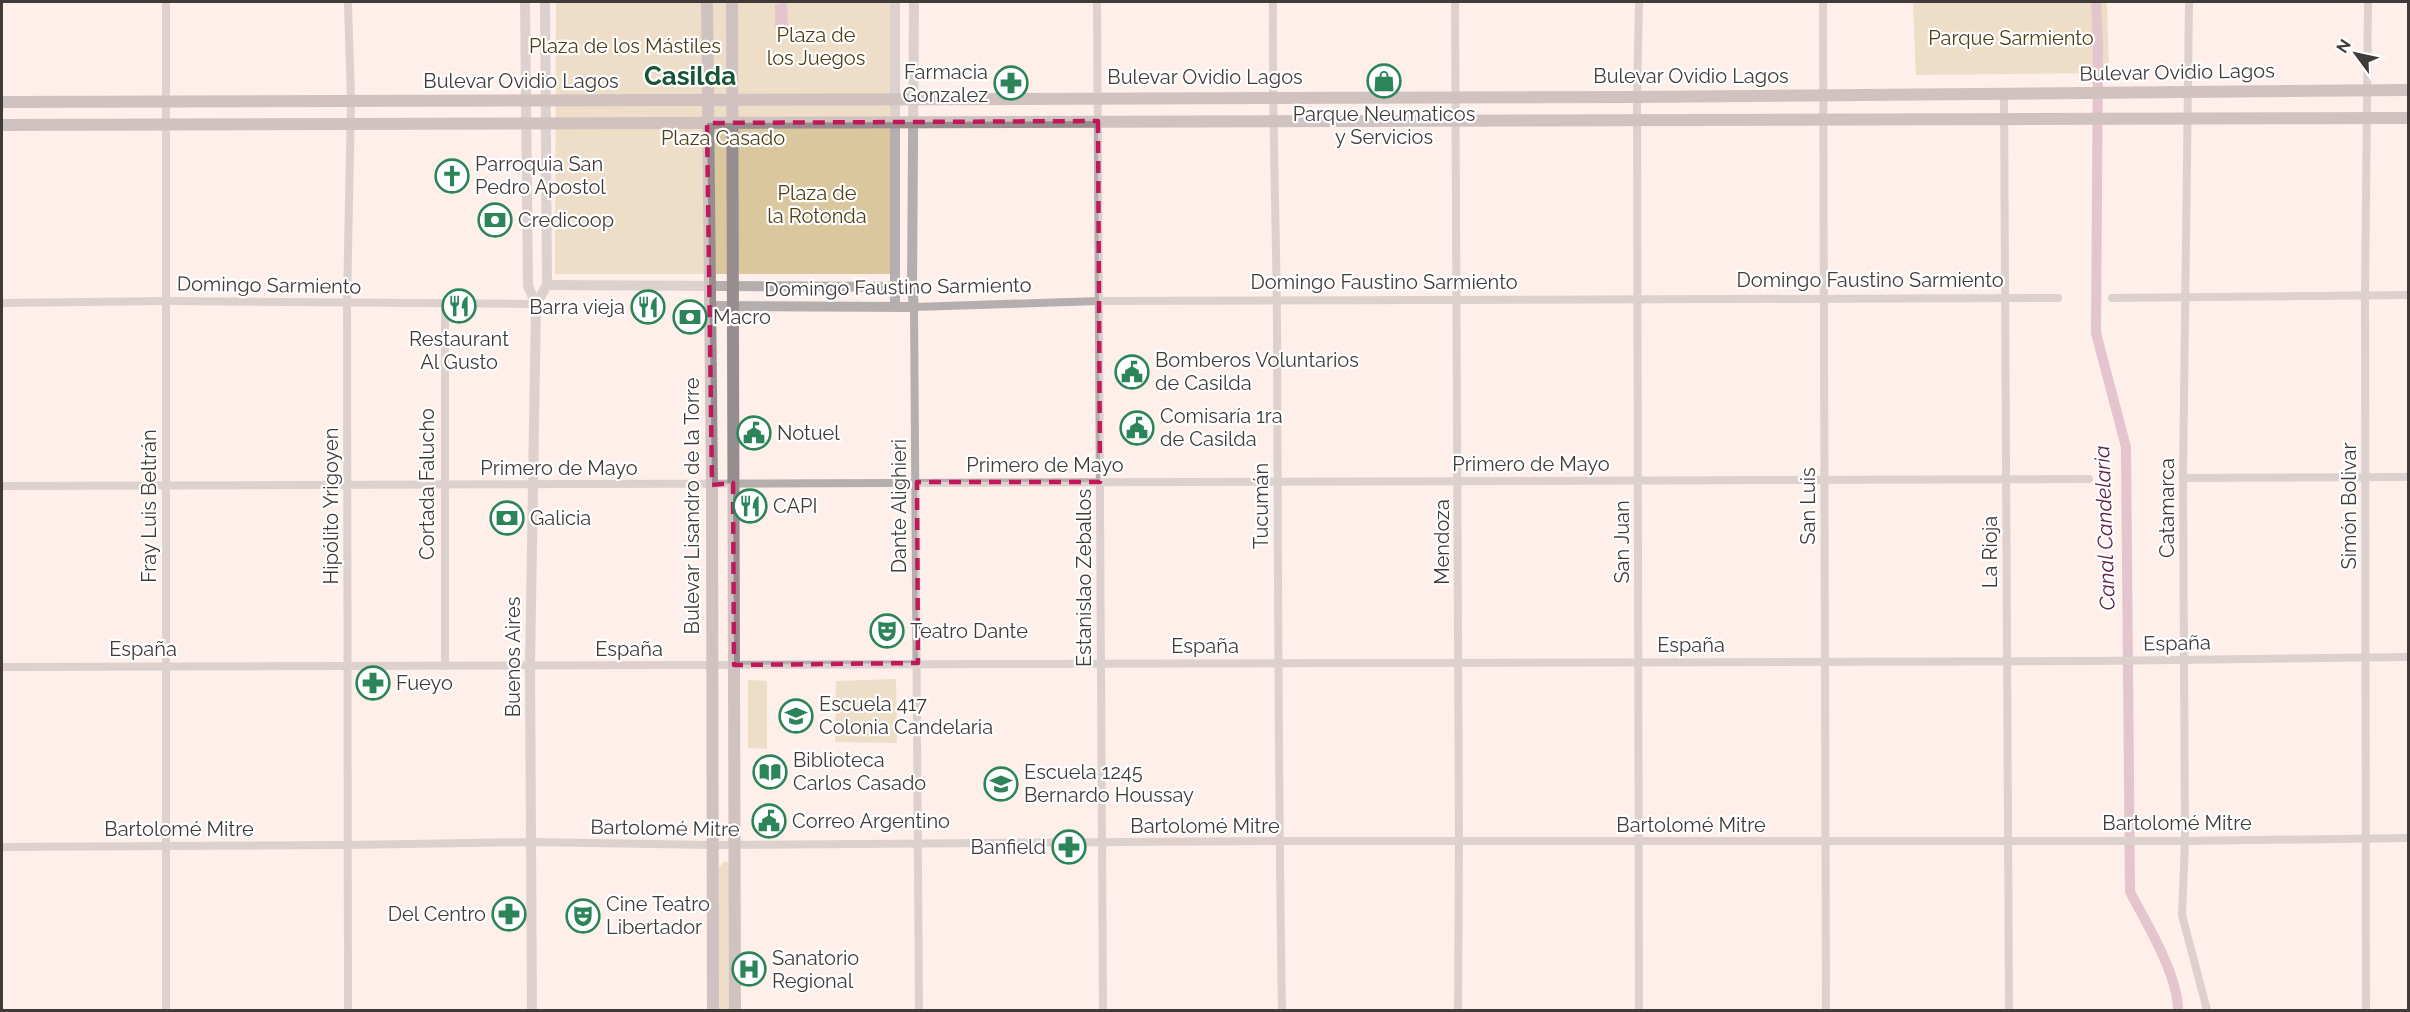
<svg xmlns="http://www.w3.org/2000/svg" width="2410" height="1012" font-family="Raleway,sans-serif">
<style>
.green{fill:#dbc79e}
.water{fill:#c590ab}
.lines{fill:none;stroke-linecap:round;stroke-linejoin:round}
.canal{stroke:#c590ab;stroke-width:10}
.minor{stroke:#b5aeaf;stroke-width:8}
.tertiary{stroke:#b5aeaf;stroke-width:10}
.secondary{stroke:#978d8e;stroke-width:12}
.marked{fill:none;stroke:#c2185b;stroke-width:4.5;stroke-dasharray:12 8;stroke-linejoin:round}
.labels{text-anchor:middle;stroke-width:4.5;stroke-linejoin:round;paint-order:stroke}
.park-label{font-size:20px;fill:#4f3d14;stroke:#fff}
.poi-label{font-size:20px;fill:#403a39;stroke:#fff;text-anchor:start}
.street-label{font-size:20px;fill:#403a39;stroke:#fff}
.water-label{font-size:21px;font-style:italic;fill:#5e1e44;stroke:#fff}
.district-label{font-size:26px;font-weight:bold;fill:#185537;stroke:#fff}
</style>
<rect width="100%" height="100%" fill="#feefea"/>
<g class="green">
<path d="M556,2H891V274H555Z"/>
<path d="M1913,2H2107L2109,73L1916,75Z"/>
<path d="M896,679L897,743L835,742L836,681Z"/>
<path d="M748,680L767,681V749L748,748Z"/>
<path d="M724,862H729L732,1010H718L719,867Z"/>
</g>
<path class="water" d="M784,2L787,4L788,26L785,29H778L775,26V5Z"/>
<g class="lines">
<path class="canal" d="M2096,2L2098,43L2096,333L2126,447L2130,892C2147,924 2178,975 2178,1010"/>
<g class="minor">
<path d="M166,2V1010"/>
<path d="M1097,2L1103,1010"/>
<path d="M1273,2C1272,108 1276,214 1277,321C1278,551 1278,781 1282,1010"/>
<path d="M1455,2L1459,842L1458,1010"/>
<path d="M1823,2L1826,1010"/>
<path d="M2189,2L2183,478L2185,841L2182,915L2207,1010"/>
<path d="M2004,94L2009,1010"/>
<path d="M2112,298L2408,295"/>
<path d="M2,303L166,301L536,304"/>
<path d="M2183,478L2408,477"/>
<path d="M2,486L2089,479"/>
<path d="M445,666V303"/>
<path d="M2,667L2099,661L2408,657"/>
<path d="M2,847L348,845L531,842L711,845L1279,841H2185L2408,838"/>
<path d="M348,1010L347,303L351,101L348,2"/>
<path d="M919,1010L914,307L1099,301L2058,298"/>
<path d="M1639,1010L1637,97L1639,2"/>
<path d="M2366,1010L2365,295L2368,2"/>
</g>
<g class="tertiary">
<path d="M525,2L528,286L536,304L530,666L532,1010"/>
<path d="M895,2V307"/>
<path d="M547,285L912,287"/>
<path d="M536,304L547,285L545,2"/>
<path d="M711,306L914,307L912,287L914,2"/>
</g>
<g class="secondary">
<path d="M707,2L712,485L713,1010"/>
<path d="M732,2L735,1010"/>
<path d="M2,102L1637,97L2408,90"/>
<path d="M2,125L2408,118"/>
</g>
</g>
<path d="M0 0H2410V1012H0ZM1098,121L1100,482H917L918,663L734,665L733,483L712,485L707,123Z" fill="#feefea" fill-opacity=".55" fill-rule="evenodd"/>
<path class="marked" d="M1098,121L1100,482H917L918,663L734,665L733,483L712,485L707,123Z"/>
<defs>
<g id="shop-ring" transform="scale(1.725)"><circle r="9.5" fill="#fff" stroke="#2c8459" stroke-width="1.5"/><path d="M-5-2.5h2.3a2.7 3.5 0 0 1 5.4 0H5L5.5 6h-11ZM-1.5-2.5h3a1.5 2.3 0 0 0-3 0Z" fill="#2c8459"/></g>
<g id="pharmacy-ring" transform="scale(1.725)"><circle r="9.5" fill="#fff" stroke="#2c8459" stroke-width="1.5"/><path d="M-2-6h4v4h4v4h-4v4h-4v-4h-4v-4h4Z" fill="#2c8459"/></g>
<g id="church-ring" transform="scale(1.725)"><circle r="9.5" fill="#fff" stroke="#2c8459" stroke-width="1.5"/><path d="M-1.2-6h2.4v3.5h3.3v2.4h-3.3V6h-2.4V-.1h-3.3v-2.4h3.3Z" fill="#2c8459"/></g>
<g id="bank-ring" transform="scale(1.725)"><circle r="9.5" fill="#fff" stroke="#2c8459" stroke-width="1.5"/><path d="M-6-4H6V4H-6ZM0-2.3a2.3 2.3 0 1 0 0 4.6a2.3 2.3 0 1 0 0-4.6Z" fill="#2c8459"/></g>
<g id="restaurant-ring" transform="scale(1.725)"><circle r="9.5" fill="#fff" stroke="#2c8459" stroke-width="1.5"/><path d="M-5-6h1v4h1v-4h1v4h1v-4h1v5L-1.5 .5V6h-2V.5L-5-1ZM5-6V6H3V1.5H1.5Q1.5-4 5-6Z" fill="#2c8459"/></g>
<g id="civic-ring" transform="scale(1.725)"><circle r="9.5" fill="#fff" stroke="#2c8459" stroke-width="1.5"/><path d="M-.6-6.5H3V-4.5H.6V-3L4-1V1h2V6H-6V1h2V-1L-.6-3ZM-1.2 2.5V6h2.4V2.5Z" fill="#2c8459"/></g>
<g id="theatre-ring" transform="scale(1.725)"><circle r="9.5" fill="#fff" stroke="#2c8459" stroke-width="1.5"/><path d="M-5-5.5Q0-4 5-5.5V0Q5 5 0 6Q-5 5-5 0ZM-3.3-2.5H-1v1.5H-3.3ZM1-2.5H3.3v1.5H1ZM-2.8 1Q0 5.5 2.8 1Z" fill="#2c8459"/></g>
<g id="school-ring" transform="scale(1.725)"><circle r="9.5" fill="#fff" stroke="#2c8459" stroke-width="1.5"/><path d="M0-5L7-2L0 1L-7-2ZM-4 1L0 2.5L4 1V4Q0 6-4 4Z" fill="#2c8459"/></g>
<g id="library-ring" transform="scale(1.725)"><circle r="9.5" fill="#fff" stroke="#2c8459" stroke-width="1.5"/><path d="M-6-4Q-3-5.5-.7-3.5V5Q-3 3-6 4ZM6-4Q3-5.5 .7-3.5V5Q3 3 6 4Z" fill="#2c8459"/></g>
<g id="hospital-ring" transform="scale(1.725)"><circle r="9.5" fill="#fff" stroke="#2c8459" stroke-width="1.5"/><path d="M-5-5h3v3.5h4V-5h3V5h-3V1.5h-4V5h-3Z" fill="#2c8459"/></g>
</defs>
<g fill-rule="evenodd">
<use href="#shop-ring" x="1384" y="81"/>
<use href="#pharmacy-ring" x="1011" y="83"/>
<use href="#church-ring" x="452" y="176"/>
<use href="#bank-ring" x="495" y="220"/>
<use href="#restaurant-ring" x="459" y="306"/>
<use href="#restaurant-ring" x="648" y="307"/>
<use href="#bank-ring" x="690" y="317"/>
<use href="#civic-ring" x="1132" y="372"/>
<use href="#civic-ring" x="1137" y="428"/>
<use href="#civic-ring" x="754" y="433"/>
<use href="#restaurant-ring" x="750" y="506"/>
<use href="#bank-ring" x="507" y="518"/>
<use href="#theatre-ring" x="887" y="631"/>
<use href="#pharmacy-ring" x="373" y="683"/>
<use href="#school-ring" x="796" y="716"/>
<use href="#library-ring" x="770" y="772"/>
<use href="#school-ring" x="1001" y="784"/>
<use href="#civic-ring" x="769" y="821"/>
<use href="#pharmacy-ring" x="1069" y="847"/>
<use href="#pharmacy-ring" x="509" y="914"/>
<use href="#theatre-ring" x="583" y="916"/>
<use href="#hospital-ring" x="749" y="969"/>
</g>
<g class="labels">
<g class="park-label">
<text x="816" y="42">Plaza de<tspan x="816" dy="23">los Juegos</tspan></text>
<text x="2011" y="45">Parque Sarmiento</text>
<text x="625" y="53">Plaza de los Mástiles</text>
<text x="723" y="145">Plaza Casado</text>
<text x="817" y="200">Plaza de<tspan x="817" dy="23">la Rotonda</tspan></text>
</g>
<g class="poi-label">
<text x="988" y="79" text-anchor="end">Farmacia<tspan x="988" dy="23">Gonzalez</tspan></text>
<text x="1384" y="121" text-anchor="middle">Parque Neumaticos<tspan x="1384" dy="23">y Servicios</tspan></text>
<text x="475" y="171">Parroquia San<tspan x="475" dy="23">Pedro Apostol</tspan></text>
<text x="518" y="227">Credicoop</text>
<text x="625" y="314" text-anchor="end">Barra vieja</text>
<text x="713" y="324">Macro</text>
<text x="459" y="346" text-anchor="middle">Restaurant<tspan x="459" dy="23">Al Gusto</tspan></text>
<text x="1155" y="367">Bomberos Voluntarios<tspan x="1155" dy="23">de Casilda</tspan></text>
<text x="1160" y="423">Comisaría 1ra<tspan x="1160" dy="23">de Casilda</tspan></text>
<text x="777" y="440">Notuel</text>
<text x="773" y="513">CAPI</text>
<text x="530" y="525">Galicia</text>
<text x="910" y="638">Teatro Dante</text>
<text x="396" y="690">Fueyo</text>
<text x="819" y="711">Escuela 417<tspan x="819" dy="23">Colonia Candelaria</tspan></text>
<text x="793" y="767">Biblioteca<tspan x="793" dy="23">Carlos Casado</tspan></text>
<text x="1024" y="779">Escuela 1245<tspan x="1024" dy="23">Bernardo Houssay</tspan></text>
<text x="792" y="828">Correo Argentino</text>
<text x="1046" y="854" text-anchor="end">Banfield</text>
<text x="606" y="911">Cine Teatro<tspan x="606" dy="23">Libertador</tspan></text>
<text x="486" y="921" text-anchor="end">Del Centro</text>
<text x="772" y="965">Sanatorio<tspan x="772" dy="23">Regional</tspan></text>
</g>
<g class="street-label">
<text transform="translate(2177 72) rotate(-1)" y="7">Bulevar Ovidio Lagos</text>
<text x="1691" y="83">Bulevar Ovidio Lagos</text>
<text x="1205" y="84">Bulevar Ovidio Lagos</text>
<text x="521" y="88">Bulevar Ovidio Lagos</text>
<text x="1870" y="287">Domingo Faustino Sarmiento</text>
<text x="1384" y="289">Domingo Faustino Sarmiento</text>
<text transform="translate(269 285) rotate(1)" y="7">Domingo Sarmiento</text>
<text transform="translate(898 287) rotate(-1)" y="7">Domingo Faustino Sarmiento</text>
<text x="1531" y="471">Primero de Mayo</text>
<text x="1045" y="472">Primero de Mayo</text>
<text x="559" y="475">Primero de Mayo</text>
<text transform="translate(427 484) rotate(-90)" y="7">Cortada Falucho</text>
<text transform="translate(149 506) rotate(-90)" y="7">Fray Luis Beltrán</text>
<text transform="translate(331 506) rotate(-90)" y="7">Hipólito Yrigoyen</text>
<text transform="translate(692 506) rotate(-90)" y="7">Bulevar Lisandro de la Torre</text>
<text transform="translate(899 506) rotate(-90)" y="7">Dante Alighieri</text>
<text transform="translate(1261 506) rotate(-90)" y="7">Tucumán</text>
<text transform="translate(1808 506) rotate(-90)" y="7">San Luis</text>
<text transform="translate(2349 506) rotate(-90)" y="7">Simón Bolivar</text>
<text transform="translate(2167 508) rotate(-90)" y="7">Catamarca</text>
<text transform="translate(1442 542) rotate(-90)" y="7">Mendoza</text>
<text transform="translate(1622 542) rotate(-90)" y="7">San Juan</text>
<text transform="translate(1990 552) rotate(-90)" y="7">La Rioja</text>
<text transform="translate(1084 578) rotate(-90)" y="7">Estanislao Zeballos</text>
<text transform="translate(2177 643) rotate(-1)" y="7">España</text>
<text x="1691" y="652">España</text>
<text x="1205" y="653">España</text>
<text x="143" y="656">España</text>
<text x="629" y="656">España</text>
<text transform="translate(513 657) rotate(-90)" y="7">Buenos Aires</text>
<text x="2177" y="830">Bartolomé Mitre</text>
<text x="1691" y="832">Bartolomé Mitre</text>
<text x="1205" y="833">Bartolomé Mitre</text>
<text transform="translate(665 828) rotate(1)" y="7">Bartolomé Mitre</text>
<text x="179" y="836">Bartolomé Mitre</text>
</g>
<g class="water-label">
<text transform="translate(2105 528) rotate(-92)" y="7">Canal Candelaria</text>
</g>
<g class="district-label">
<text x="690" y="85">Casilda</text>
</g>
</g>
<rect width="2410" height="1012" fill="none" stroke="#403a39" stroke-width="6"/>
<g transform="translate(2356 54) rotate(303)" stroke="#ffffff" stroke-width="4.5" paint-order="stroke">
<path d="M0-4.5L10 22L0 15L-10 22Z" fill="#403a39"/>
<text y="-9" font-size="16" font-weight="bold" text-anchor="middle" fill="#403a39">N</text>
</g>
</svg>
